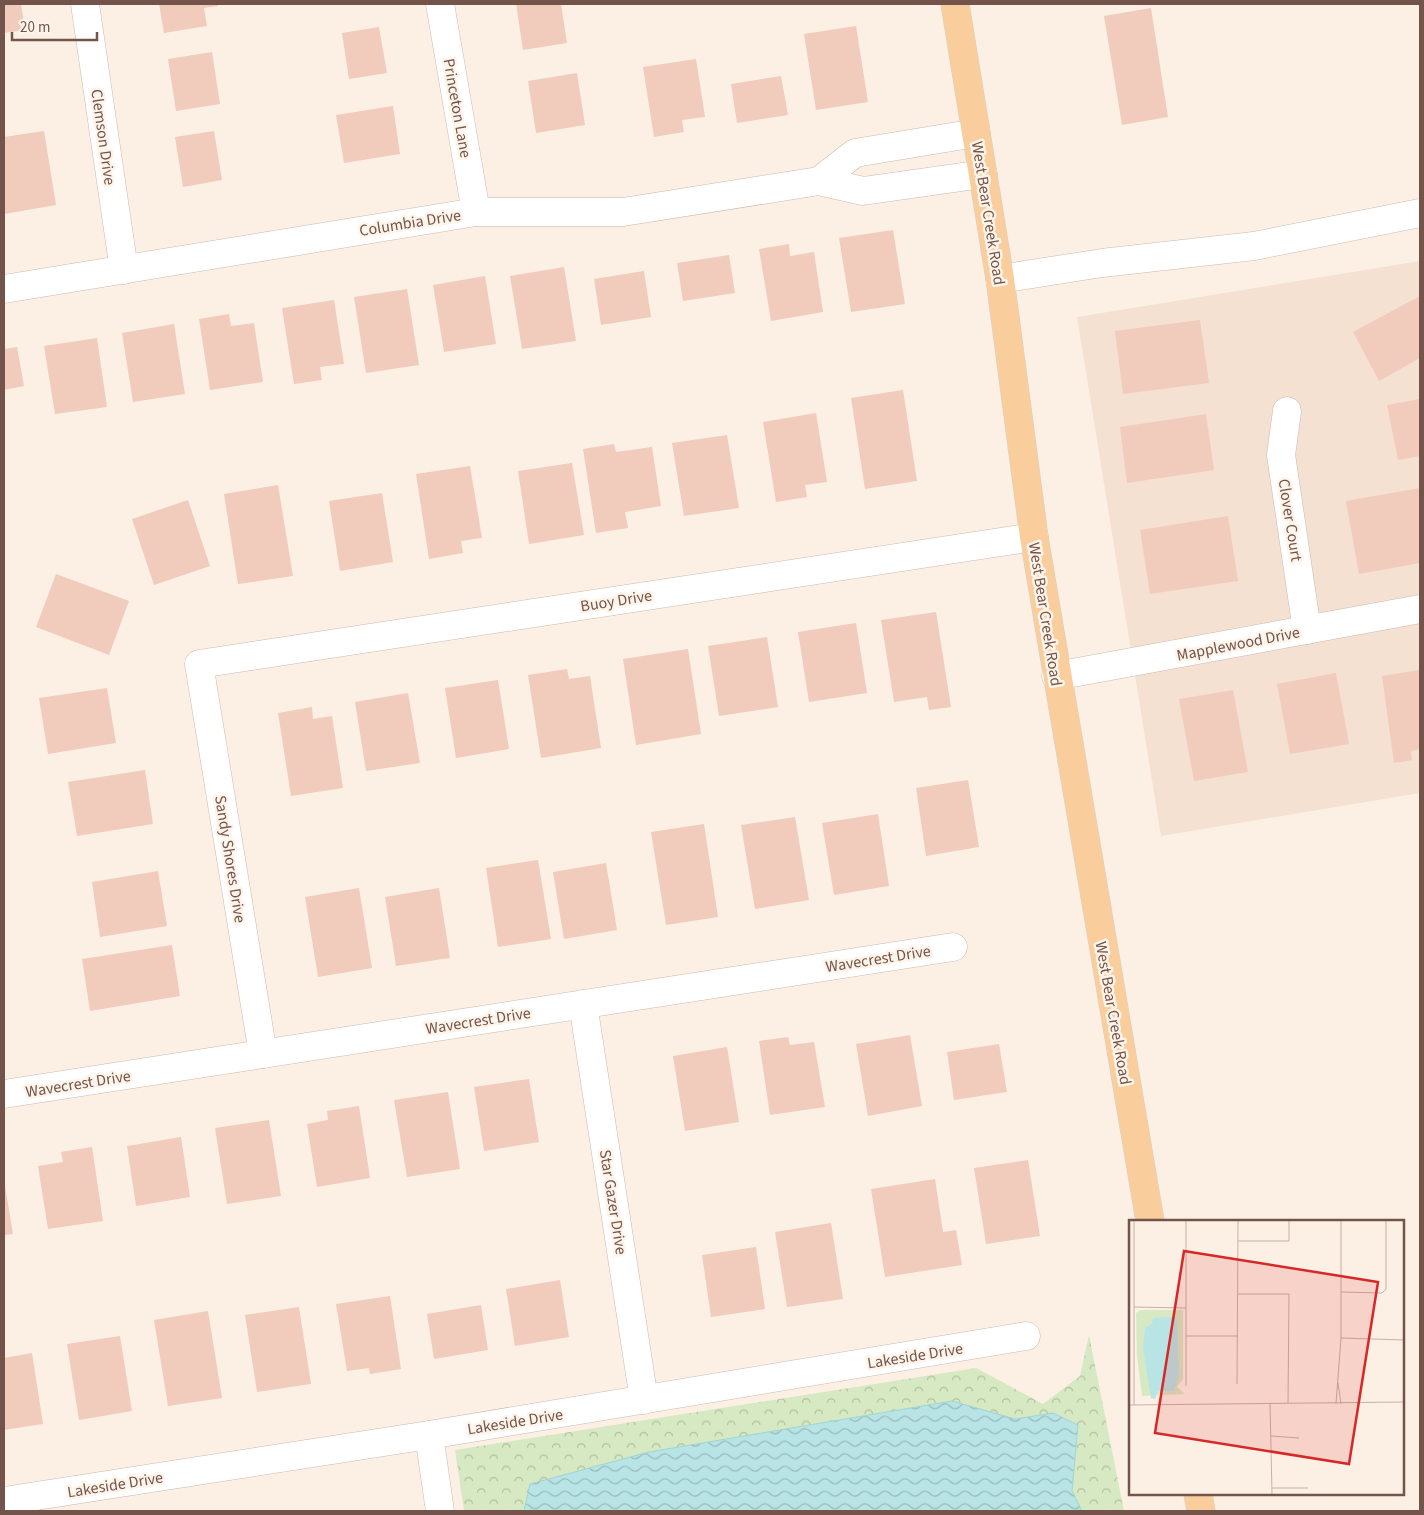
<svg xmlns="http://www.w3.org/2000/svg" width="1424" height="1515" font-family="'Source Sans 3',sans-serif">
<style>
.residential{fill:#f4e1d2}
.park{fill:url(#park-crowns)}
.water{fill:url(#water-waves);stroke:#9fd5d7}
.building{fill:#f1cbbc}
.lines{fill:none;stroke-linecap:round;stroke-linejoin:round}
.minor-casing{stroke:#cfb8ad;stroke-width:29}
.major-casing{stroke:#d8cfcc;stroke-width:29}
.minor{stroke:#fff;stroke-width:28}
.major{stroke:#facd9d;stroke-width:28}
.labels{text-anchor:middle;stroke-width:5;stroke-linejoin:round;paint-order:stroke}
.street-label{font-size:16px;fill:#74544a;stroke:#fff4ea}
.inset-road{fill:none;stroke:#c6b2a6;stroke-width:1}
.view{fill:#d62828;fill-opacity:0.15;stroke:#d62828;stroke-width:2.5}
.inset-edge{fill:none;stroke:#74544a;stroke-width:2.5}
</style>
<defs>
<pattern id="park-crowns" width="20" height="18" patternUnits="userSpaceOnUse" patternTransform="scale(1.25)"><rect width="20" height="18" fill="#d6e9c2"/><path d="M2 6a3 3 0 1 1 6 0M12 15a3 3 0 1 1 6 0" fill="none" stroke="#b2bfa0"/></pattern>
<pattern id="water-waves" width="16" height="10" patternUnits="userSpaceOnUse" patternTransform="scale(1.25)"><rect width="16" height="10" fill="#b8e4e5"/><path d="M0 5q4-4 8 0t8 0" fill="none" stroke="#9abbbc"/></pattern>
</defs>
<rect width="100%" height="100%" fill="#fcf0e4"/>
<path class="residential" d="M1420,261V793L1161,836L1077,317Z"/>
<path class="park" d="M1089,1335L1124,1511H464L455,1450L976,1368L1043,1404L1080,1376Z"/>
<path class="water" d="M952,1401L1015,1419L1053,1413L1078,1425L1072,1491L1082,1511H524L530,1484L649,1452Z"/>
<g class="building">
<path d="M4,4H21L25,30L4,33Z"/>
<path d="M159,4H218V6L204,8L207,26L164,33Z"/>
<path d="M516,4H561L567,43L523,50Z"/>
<path d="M1151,8L1168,117L1122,125L1104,16Z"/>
<path d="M856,26L868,102L816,110L804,34Z"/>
<path d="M379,27L387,73L349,79L342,33Z"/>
<path d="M212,52L220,104L176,111L168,59Z"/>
<path d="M696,59L705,117L682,120L684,132L654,137L643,67Z"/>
<path d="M577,73L585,125L536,133L528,81Z"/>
<path d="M781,76L788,115L737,123L731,84Z"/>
<path d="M393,106L400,154L344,163L336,115Z"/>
<path d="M44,131L56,205L4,214V137Z"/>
<path d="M214,131L222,180L183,187L175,137Z"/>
<path d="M893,230L905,304L851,312L839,238Z"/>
<path d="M789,244L790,256L814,252L823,312L771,321L759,249Z"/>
<path d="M729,255L735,293L683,301L677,263Z"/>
<path d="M564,267L576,341L522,349L510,276Z"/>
<path d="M644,271L651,317L601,325L594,279Z"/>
<path d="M485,276L496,344L444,352L433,285Z"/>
<path d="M407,289L419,365L366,373L354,297Z"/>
<path d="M1420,296V358L1379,381L1353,332Z"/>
<path d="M334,300L344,364L320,367L322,380L294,384L282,308Z"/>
<path d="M229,314L231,326L254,323L263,382L210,390L199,319Z"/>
<path d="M1200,320L1209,383L1123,394L1115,331Z"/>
<path d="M174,324L185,394L133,402L122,333Z"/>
<path d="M97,338L107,407L55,414L44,346Z"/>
<path d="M17,347L24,386L4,390V349Z"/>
<path d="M903,390L917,481L865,489L851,398Z"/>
<path d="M1420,399V456L1398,460L1387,405Z"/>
<path d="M816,413L827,482L805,485L807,497L776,502L763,422Z"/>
<path d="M1206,414L1214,470L1127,483L1120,427Z"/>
<path d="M727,435L739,508L684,516L672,443Z"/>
<path d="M614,444L616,452L652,447L661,506L625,512L628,528L596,533L583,449Z"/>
<path d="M572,463L584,535L529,544L518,471Z"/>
<path d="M470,466L482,538L461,541L463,553L429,559L416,474Z"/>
<path d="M278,485L293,576L238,584L224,494Z"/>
<path d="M1420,488V563L1359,574L1346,501Z"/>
<path d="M382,493L393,562L340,571L329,501Z"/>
<path d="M188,500L210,566L154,585L132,519Z"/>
<path d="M1228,516L1238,581L1150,594L1140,530Z"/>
<path d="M56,574L129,601L109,655L36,627Z"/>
<path d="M936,612L951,707L929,710L927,697L894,702L881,620Z"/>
<path d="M856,623L867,693L809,702L798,632Z"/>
<path d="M767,637L778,707L719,716L708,646Z"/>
<path d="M688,649L701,734L636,745L623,659Z"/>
<path d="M567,669L569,679L590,676L601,748L541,758L528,675Z"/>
<path d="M1420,670V749L1411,751L1412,760L1394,763L1382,676Z"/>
<path d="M1336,673L1349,744L1290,754L1277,684Z"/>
<path d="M498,680L509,749L456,758L445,688Z"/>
<path d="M107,688L116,743L48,754L39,698Z"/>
<path d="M1233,690L1248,772L1194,781L1179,699Z"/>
<path d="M408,693L420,763L366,771L355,702Z"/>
<path d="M312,707L313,719L332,716L343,788L291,796L278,713Z"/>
<path d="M145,770L153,824L77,836L68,782Z"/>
<path d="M968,780L979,847L926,856L916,788Z"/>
<path d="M878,814L889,886L834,895L822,823Z"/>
<path d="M795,817L809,900L755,909L741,825Z"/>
<path d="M704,824L718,917L666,925L651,832Z"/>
<path d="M538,860L551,939L498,947L486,868Z"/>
<path d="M606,863L617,930L564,939L553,872Z"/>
<path d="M158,871L167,926L100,937L92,882Z"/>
<path d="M359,888L372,968L318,977L305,897Z"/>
<path d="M439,888L450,958L396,966L385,897Z"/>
<path d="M172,945L180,996L90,1011L82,959Z"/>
<path d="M910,1035L922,1106L868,1116L856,1044Z"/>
<path d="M788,1037L790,1045L814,1042L825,1107L770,1115L759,1041Z"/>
<path d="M999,1044L1007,1092L954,1100L947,1052Z"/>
<path d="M727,1047L739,1122L685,1131L673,1056Z"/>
<path d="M529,1079L539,1142L484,1151L474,1087Z"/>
<path d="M448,1092L460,1169L407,1177L394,1100Z"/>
<path d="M359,1106L370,1178L317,1187L307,1124L328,1120L327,1111Z"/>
<path d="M269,1120L281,1196L227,1204L215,1128Z"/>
<path d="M181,1137L190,1197L136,1206L127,1146Z"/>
<path d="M92,1147L103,1221L48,1229L38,1166L63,1162L61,1152Z"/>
<path d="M1028,1160L1040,1236L986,1244L974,1168Z"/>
<path d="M935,1179L943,1232L956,1230L962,1265L885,1277L871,1189Z"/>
<path d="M4,1180L13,1234L4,1235Z"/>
<path d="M831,1223L843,1299L787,1307L775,1232Z"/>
<path d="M756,1247L765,1309L711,1317L702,1255Z"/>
<path d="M560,1280L569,1337L515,1346L506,1289Z"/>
<path d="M390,1296L401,1369L370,1374L369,1368L347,1371L336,1304Z"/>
<path d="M481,1305L488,1350L434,1359L427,1314Z"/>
<path d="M299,1307L311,1384L257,1392L245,1315Z"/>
<path d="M208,1311L222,1398L168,1406L154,1320Z"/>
<path d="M120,1336L132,1411L79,1420L67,1344Z"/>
<path d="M32,1353L43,1424L4,1430V1358Z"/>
</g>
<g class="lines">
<g class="minor-casing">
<g id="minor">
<path d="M85,4L124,270"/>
<path d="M440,4L476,212"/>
<path d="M819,181L855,153L976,133"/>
<path d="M1000,279L1102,263L1254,246L1420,213"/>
<path d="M4,289L476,212H623L819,181L863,191L983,174"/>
<path d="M1287,411L1281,455L1307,630"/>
<path d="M1056,676L1420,609"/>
<path d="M583,1004L644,1400"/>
<path d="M263,1054L199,664L1034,537"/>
<path d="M4,1094L953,947"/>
<path d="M429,1435L440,1511"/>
<path d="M4,1501L429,1435L1026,1336"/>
</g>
</g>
<g class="major-casing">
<g id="major">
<path d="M955,4L1000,279L1034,537L1150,1221"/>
<path d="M1198,1494L1201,1511"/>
</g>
</g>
<use href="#minor" class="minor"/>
<use href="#major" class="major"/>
</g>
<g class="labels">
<g class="street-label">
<text transform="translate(458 108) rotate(80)" y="6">Princeton Lane</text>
<text transform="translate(104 137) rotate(82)" y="6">Clemson Drive</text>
<text transform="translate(989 213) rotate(81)" y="6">West Bear Creek Road</text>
<text transform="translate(410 222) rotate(-9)" y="6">Columbia Drive</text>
<text transform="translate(1291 520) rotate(81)" y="6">Clover Court</text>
<text transform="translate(616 600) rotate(-9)" y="6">Buoy Drive</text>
<text transform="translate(1046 614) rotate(81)" y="6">West Bear Creek Road</text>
<text transform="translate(1238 643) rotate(-11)" y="6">Mapplewood Drive</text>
<text transform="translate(231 859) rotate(81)" y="6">Sandy Shores Drive</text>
<text transform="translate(878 958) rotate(-9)" y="6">Wavecrest Drive</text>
<text transform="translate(1114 1013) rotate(80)" y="6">West Bear Creek Road</text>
<text transform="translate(478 1020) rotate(-9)" y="6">Wavecrest Drive</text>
<text transform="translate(78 1083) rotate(-9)" y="6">Wavecrest Drive</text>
<text transform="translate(614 1202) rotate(81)" y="6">Star Gazer Drive</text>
<text transform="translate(915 1355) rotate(-9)" y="6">Lakeside Drive</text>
<text transform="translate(515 1421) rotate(-9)" y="6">Lakeside Drive</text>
<text transform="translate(115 1484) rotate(-9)" y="6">Lakeside Drive</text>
</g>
</g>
<g transform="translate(1129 1220)">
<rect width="275" height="275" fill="#fcf0e4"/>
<path d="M12,90H54V159L48,167L56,174L13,176L8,136L7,93Z" fill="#d6e9c2"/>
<path d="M43,97L48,100L50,155L45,171H29L26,179L22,178L14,128L16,108L23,104L24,98Z" fill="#b8e4e5"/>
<path class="inset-road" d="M5,1V185M57,1V166M109,21H160V1M212,72L253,73L257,69V1M109,74H160L159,183M5,87L57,88M57,116H109M212,118L275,120M209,163L212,184M108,164L109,1M141,183L143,274M207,184L212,118V1M0,185L275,182M142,216L170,218M143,268H179"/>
<path class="view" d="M55,31L249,62L220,244L26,213Z"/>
<rect width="275" height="275" class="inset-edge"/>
</g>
<rect width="1424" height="1515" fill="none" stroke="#74544a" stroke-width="10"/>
<path d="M12 32v8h85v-8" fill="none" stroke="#74544a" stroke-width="2.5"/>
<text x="20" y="32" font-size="15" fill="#74544a" stroke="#fff4ea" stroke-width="4" paint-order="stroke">20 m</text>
</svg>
